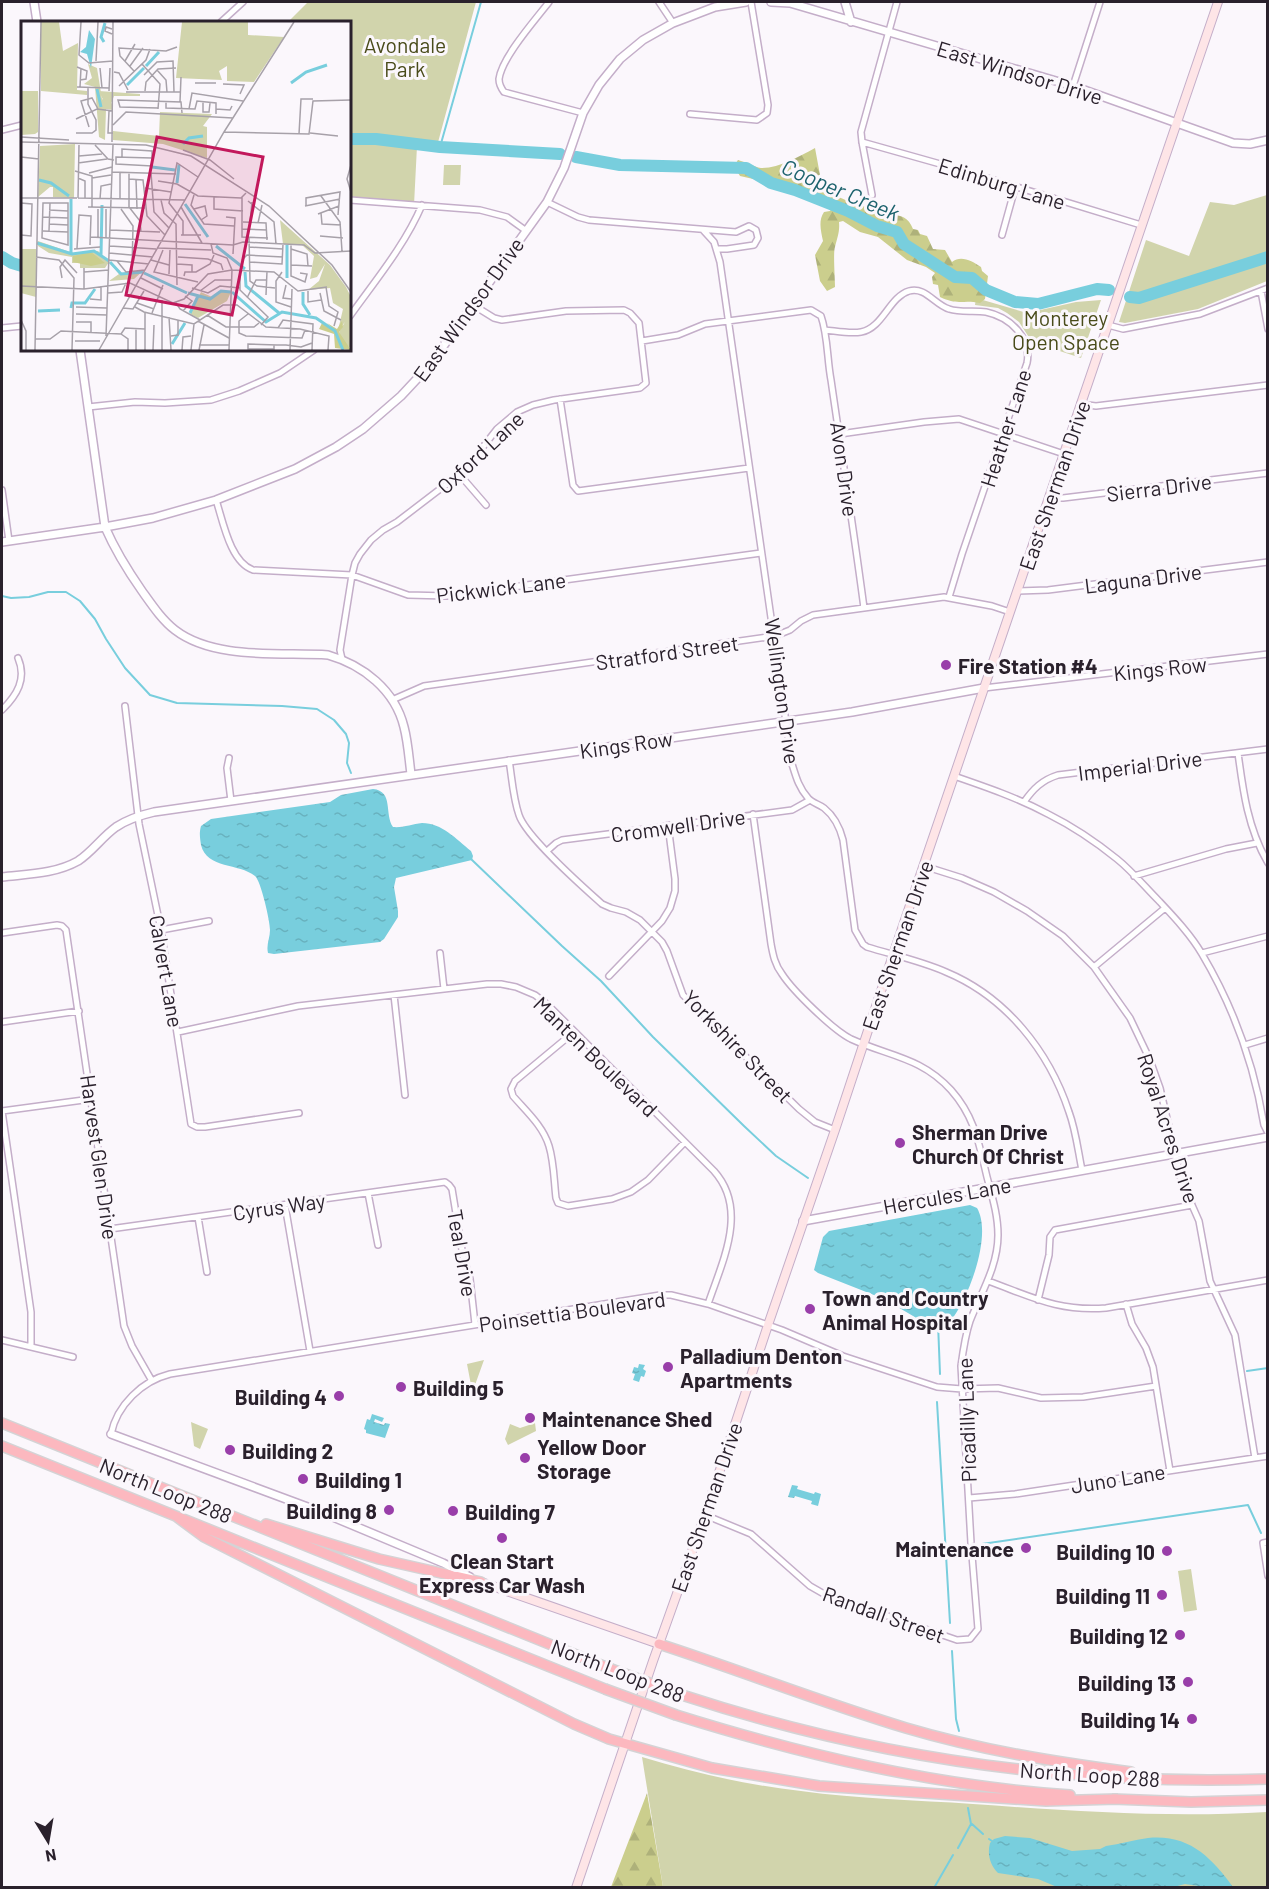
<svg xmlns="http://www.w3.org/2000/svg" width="1269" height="1889" viewBox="0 0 1269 1889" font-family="Barlow,sans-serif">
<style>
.green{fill:#d1d4ac}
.forest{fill:url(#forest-firs)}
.water{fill:url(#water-ripples)}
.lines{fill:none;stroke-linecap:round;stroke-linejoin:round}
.stream{stroke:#78cedd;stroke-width:2}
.river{stroke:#78cedd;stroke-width:12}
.minor-casing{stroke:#c4aec9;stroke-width:8}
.tertiary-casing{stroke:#c4aec9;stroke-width:10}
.secondary-casing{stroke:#c4aec9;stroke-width:10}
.trunk-casing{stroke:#d4d3d5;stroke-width:12}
.minor{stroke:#fff;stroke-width:5}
.tertiary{stroke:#fff;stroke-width:7}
.secondary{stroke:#fee5e7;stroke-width:8}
.trunk{stroke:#fcb8bf;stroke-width:9}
.trunk-bridge-casing{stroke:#d4d3d5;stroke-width:12;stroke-linecap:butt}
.trunk-bridge{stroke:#fcb8bf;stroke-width:9}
.poi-dot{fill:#993ea9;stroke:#fbf7fc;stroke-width:2}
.labels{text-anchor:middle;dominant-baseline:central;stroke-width:6;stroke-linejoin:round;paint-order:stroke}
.park-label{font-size:21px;fill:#494b1a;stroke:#fbf7fc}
.street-label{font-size:21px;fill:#2a212c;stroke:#fbf7fc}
.poi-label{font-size:21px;font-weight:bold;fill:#2a212c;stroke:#fbf7fc;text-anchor:start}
.water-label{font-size:22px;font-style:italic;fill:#1c626d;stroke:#fbf7fc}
.inset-river{fill:none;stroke:#78cedd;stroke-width:3}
.inset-road{fill:none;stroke:#a7a1a9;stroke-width:1.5}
.view{fill:#c2185b;fill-opacity:0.15;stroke:#c2185b;stroke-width:3}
.inset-edge{fill:none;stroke:#2a212c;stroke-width:3}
</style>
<defs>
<pattern id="forest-firs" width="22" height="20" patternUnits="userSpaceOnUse" patternTransform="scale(1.5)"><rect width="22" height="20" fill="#cbce8d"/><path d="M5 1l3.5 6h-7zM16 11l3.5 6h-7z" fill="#aeb17a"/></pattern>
<pattern id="water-ripples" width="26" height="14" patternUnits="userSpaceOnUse" patternTransform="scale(1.5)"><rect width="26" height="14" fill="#78cedd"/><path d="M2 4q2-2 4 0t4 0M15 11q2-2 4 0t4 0" fill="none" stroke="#68b1be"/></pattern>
</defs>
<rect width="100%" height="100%" fill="#fbf7fc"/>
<path class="green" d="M308 2H476L437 146H417L414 205 350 200V22H288Z
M444 165H461L460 185H443Z
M1267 195V281L1198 309 1125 323 1119 322 1146 240 1189 256 1210 202 1234 205Z
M976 298 1027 313 1076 302 1101 300 1081 358 1032 342 1019 322 1007 313 998 308 975 305Z
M484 1360 475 1385H471L467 1364Z
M191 1422 208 1429 200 1449 194 1446Z
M535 1423 536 1431 508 1445 505 1439 510 1424 520 1428Z
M1191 1569 1197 1610 1184 1612 1178 1571Z
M642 1757C694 1773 747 1785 801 1791 858 1799 916 1800 973 1804 1071 1811 1169 1818 1267 1812V1887H663Z"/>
<path class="forest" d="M815 148 823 191C832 195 841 197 849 202L855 200 866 207 875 206C883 223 904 205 913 229L918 230 920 234 927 236 933 249 945 250 952 262C961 255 972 261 981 267L982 271 988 276 985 299 980 303C962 299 959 306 940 297L938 285 933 284 932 277 935 273 926 267 907 260 878 237 860 232 843 221 839 222C840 232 837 238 835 247 833 252 835 279 835 287L827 291 820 281 815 255 823 241C821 231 818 221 824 212L830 211 834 205 814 198 771 178 762 181 740 176 734 166 738 160C746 162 754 167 761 168 780 168 798 157 815 148Z
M647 1793 663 1887H611Z"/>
<path class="water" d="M373 789C394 791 384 814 393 827 403 828 412 824 422 823 442 823 456 839 471 851L473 856 472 860 396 878 394 887 398 911V917L384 939 380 942 274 954 268 953C266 945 270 938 270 930 270 921 261 881 255 876 239 863 207 869 201 845 200 838 199 833 201 826L211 819 330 802 341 795Z
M970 1205 977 1208C993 1235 968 1301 949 1323L931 1324 925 1323 884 1299 818 1273 814 1270 823 1237 829 1231Z
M639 1364 645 1365 643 1369 646 1371 644 1377 641 1376 639 1382 633 1380 635 1374 632 1373 634 1367 638 1368Z
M372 1414 384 1418 382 1422 375 1419 374 1422 384 1425 385 1423 390 1424 385 1438 366 1433V1430L364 1429 367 1419 370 1420Z
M792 1485 798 1486 797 1489 814 1494 815 1492 821 1494 818 1506 811 1504 812 1501 795 1496 794 1498 788 1497Z
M1005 1836 1030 1838 1072 1851 1100 1849 1106 1846C1120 1844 1134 1840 1148 1838 1189 1834 1211 1857 1233 1887H1205L1185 1884 1170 1888 1057 1887 1038 1879 998 1873C990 1865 987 1854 990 1843L994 1839Z"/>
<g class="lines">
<path class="stream" d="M440 147 481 2
M2 596 11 598 29 597 48 592H66L80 601 95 619 106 639 125 668 150 695 177 703 282 706 317 709 334 720 346 734 349 743 347 763 351 773
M471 859 562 946 601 981 653 1037 744 1126 776 1156 808 1178
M938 1323 940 1374
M1247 1371 1268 1368
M937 1402 950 1623
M982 1544 1248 1505 1261 1533
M952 1651 956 1719 959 1731
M972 1824 983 1834
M989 1839 992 1841
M958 1848 971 1824 968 1808
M934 1888 953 1855"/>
<path class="river" d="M350 139H376L440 147 560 154
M576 157 620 165 746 168 771 183 795 190 848 211 877 226 897 232 904 244 955 277 972 278 986 290 1015 302 1038 304 1097 289 1109 290
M2 257 12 263 22 266
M1130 297 1139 298 1268 257"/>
<defs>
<path id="minor" d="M549 2C536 19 502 57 499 79 499 84 501 88 504 92L583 113
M659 2 673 23
M221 22 243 2
M1073 86 1100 2
M690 114 757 120 767 113 768 105 751 2
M2 130 22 125
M862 142 958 169 1141 225
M872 195 862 142 861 132 897 2
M350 200 480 210 507 217 525 230
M547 202 578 217 589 220 736 232 749 226 756 230 758 238 754 245 727 249H717
M703 230 714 242 720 262 792 764C796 777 799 788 808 798 812 803 819 804 824 808 834 816 840 828 843 840L855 930 863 944 867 947C893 955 921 961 946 972 1006 997 1049 1051 1069 1112 1076 1131 1078 1151 1082 1170
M1002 235 1015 188
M1261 291 1268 329
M350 316C375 281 405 245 422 205
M1108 325 1123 329 1200 314 1268 288
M2 328 22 326
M825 330C836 331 850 334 861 332 883 328 889 297 909 291 925 286 935 305 949 309 961 313 974 310 986 312 1010 317 1032 338 1027 363L962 554 949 597
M642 341 678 335 705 324 811 310 821 316C828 336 827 359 831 380 842 456 854 532 864 608
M560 399 573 485 578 491 749 468
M1080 404 1096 406 1268 385
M88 407 135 402 165 403 211 400 239 391 280 373 314 350
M840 434 924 422 959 419 1064 454
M460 475 486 505
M2 490 9 541
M1050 498H1063L1268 473
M216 500C223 521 230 562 253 570L352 575 408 595 447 596 761 553
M1018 591 1048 590 1268 562
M342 659 340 650 352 575 355 563 360 554 371 540 383 530 397 522 465 470 497 429 517 412 533 405 554 400 640 388 646 383 639 323 630 313 624 310 566 311 502 320 494 318 473 305
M984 688 1268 654
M392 700 424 686 775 636 790 630 801 621 813 615 944 597 992 606 1010 612
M125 706 139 824 161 930 191 1124 197 1127H205L299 1113
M2 710C17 695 27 679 18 658
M1238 753C1243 791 1248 829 1268 863
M229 758 227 768 231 801
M509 760C512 778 513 798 519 815 526 837 583 887 602 904L611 908 626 912 640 920 662 942 667 951 683 995 799 1109 815 1122 835 1130
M954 776C986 787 1018 798 1048 814 1072 826 1096 842 1117 859 1132 871 1145 887 1159 901 1174 917 1191 935 1202 954 1234 1008 1254 1064 1264 1125L1268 1133
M1024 802C1033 789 1042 780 1058 775L1268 749
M547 851 556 843 562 840 792 810 810 800
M924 866 962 878 994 892 1027 911 1063 936 1094 967 1130 1018 1150 1060 1160 1088 1181 1180 1199 1221 1210 1281 1235 1335 1255 1458
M1134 876 1226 849 1257 843
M161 930 209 921
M2 933 57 925 62 926 66 930 124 1326 132 1346 152 1381
M440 953 444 989
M1202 953 1268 936
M1094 967 1165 908
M609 976 662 921 670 908 675 891V879L668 825
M394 995 405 1095
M2 1022 79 1011
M178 1032 298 1006 487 984H501L516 987 535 995 548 1005 714 1171C749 1210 722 1262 708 1304
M574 1032 515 1081 511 1089 513 1096C526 1111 543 1126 549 1146 554 1162 554 1181 556 1198L558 1203 568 1206 612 1199 631 1192 648 1180 685 1142
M1245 1045 1268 1038
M2 1111 31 1312V1345
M2 1111 91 1099
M368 1193 378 1245
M285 1205 310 1351
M198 1217 207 1272
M110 1229 445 1182 449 1185 452 1189 463 1256 470 1279 475 1324
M988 1281C1030 1296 1058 1312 1106 1308L1268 1280
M1038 1300 1049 1255 1050 1237 1055 1230 1192 1205
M1126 1304 1132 1324 1146 1348 1153 1367 1170 1471
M2 1340 73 1357
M111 1434C117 1405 142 1381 170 1374L660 1295H671L708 1304 782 1330 843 1356 937 1387 962 1389 998 1388 1041 1398 1083 1397 1156 1386
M969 1498 1015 1494 1268 1456
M705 1515 751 1534 810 1586 824 1594 957 1640 970 1639 978 1629 971 1543 961 1366C963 1351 965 1336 970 1321 981 1293 998 1266 998 1235 998 1215 992 1196 987 1177 979 1144 975 1117 951 1090 921 1057 888 1056 851 1039 833 1030 793 991 782 974 775 965 773 955 771 944L753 814
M1268 1542 1263 1543 1268 1576"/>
<path id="tertiary" d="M34 2 37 22
M771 2 790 3 1073 86 1233 143 1250 144 1268 140
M845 2 851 22
M80 350 105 527C115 550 128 571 142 591 152 605 162 620 175 630 214 660 280 652 328 655 363 665 395 690 404 727 408 742 409 759 411 774
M2 542 105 527 153 518 216 500 295 469 336 447 363 429 401 396 429 366 547 202 564 168 583 113 599 85 620 59 643 40 673 23 715 7 746 2
M2 877C27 874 55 874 78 861 92 852 102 837 116 827 128 819 141 815 154 812L852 712 984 688
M803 1221 1268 1137
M111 1434 321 1512 443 1563 470 1577"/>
<path id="secondary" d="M481 1582 659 1644
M576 1888 653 1661 705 1515 768 1325 835 1130 893 955 1218 2"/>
<path id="trunk" d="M2 1423 611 1669
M2 1446 605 1689
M177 1517 204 1537 574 1724 609 1739 712 1768 819 1786 1046 1801 1117 1799
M266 1524 379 1559 481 1582
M659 1644C742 1671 823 1703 906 1728 980 1750 1055 1762 1131 1772
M682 1695C871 1757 1069 1786 1268 1779
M676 1715C804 1755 935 1786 1070 1795
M1113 1799 1191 1802 1268 1800"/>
</defs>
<use href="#minor" class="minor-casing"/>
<use href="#tertiary" class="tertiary-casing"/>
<use href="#secondary" class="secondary-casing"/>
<use href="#trunk" class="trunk-casing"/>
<use href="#minor" class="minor"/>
<use href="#tertiary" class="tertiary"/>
<use href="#secondary" class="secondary"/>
<use href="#trunk" class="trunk"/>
<defs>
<path id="trunk-bridge" d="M611 1669 682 1695
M605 1689 676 1715"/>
</defs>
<use href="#trunk-bridge" class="trunk-bridge-casing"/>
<use href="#trunk-bridge" class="trunk-bridge"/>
</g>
<g class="poi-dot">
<circle cx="946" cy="665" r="6"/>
<circle cx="900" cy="1143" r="6"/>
<circle cx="810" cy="1309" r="6"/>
<circle cx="668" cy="1367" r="6"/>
<circle cx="401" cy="1387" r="6"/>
<circle cx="339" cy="1396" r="6"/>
<circle cx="530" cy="1418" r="6"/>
<circle cx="230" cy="1450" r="6"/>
<circle cx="525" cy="1458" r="6"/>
<circle cx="303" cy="1479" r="6"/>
<circle cx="389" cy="1510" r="6"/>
<circle cx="453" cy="1511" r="6"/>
<circle cx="502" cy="1538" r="6"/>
<circle cx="1026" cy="1548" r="6"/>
<circle cx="1167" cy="1551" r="6"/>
<circle cx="1162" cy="1595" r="6"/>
<circle cx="1180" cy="1635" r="6"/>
<circle cx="1188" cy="1682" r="6"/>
<circle cx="1192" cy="1719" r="6"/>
</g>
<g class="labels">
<g class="park-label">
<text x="405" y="44">Avondale<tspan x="405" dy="24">Park</tspan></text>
<text x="1066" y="317">Monterey<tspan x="1066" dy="24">Open Space</tspan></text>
</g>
<g class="street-label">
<text transform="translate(1020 72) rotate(17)">East Windsor Drive</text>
<text transform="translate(1002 183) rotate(17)">Edinburg Lane</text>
<text transform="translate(468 309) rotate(-54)">East Windsor Drive</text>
<text transform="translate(1005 428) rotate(-72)">Heather Lane</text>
<text transform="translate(480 452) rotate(-43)">Oxford Lane</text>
<text transform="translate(845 469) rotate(82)">Avon Drive</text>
<text transform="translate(1054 485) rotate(-71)">East Sherman Drive</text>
<text transform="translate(1159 487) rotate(-7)">Sierra Drive</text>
<text transform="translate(1143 578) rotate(-7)">Laguna Drive</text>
<text transform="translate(501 587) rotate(-7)">Pickwick Lane</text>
<text transform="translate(667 652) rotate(-8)">Stratford Street</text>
<text transform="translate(1160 668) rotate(-6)">Kings Row</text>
<text transform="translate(783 691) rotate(82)">Wellington Drive</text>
<text transform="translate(626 744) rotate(-8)">Kings Row</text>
<text transform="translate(1140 765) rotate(-7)">Imperial Drive</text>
<text transform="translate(678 825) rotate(-8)">Cromwell Drive</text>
<text transform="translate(897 945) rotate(-71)">East Sherman Drive</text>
<text transform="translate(167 971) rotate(80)">Calvert Lane</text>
<text transform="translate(738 1046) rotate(46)">Yorkshire Street</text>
<text transform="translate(596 1056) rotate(44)">Manten Boulevard</text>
<text transform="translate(1169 1128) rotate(72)">Royal Acres Drive</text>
<text transform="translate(100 1157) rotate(82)">Harvest Glen Drive</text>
<text transform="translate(947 1195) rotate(-10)">Hercules Lane</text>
<text transform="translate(279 1206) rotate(-8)">Cyrus Way</text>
<text transform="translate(463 1253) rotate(80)">Teal Drive</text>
<text transform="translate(572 1311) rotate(-8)">Poinsettia Boulevard</text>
<text transform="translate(966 1420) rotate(-92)">Picadilly Lane</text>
<text transform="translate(1118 1478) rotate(-9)">Juno Lane</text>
<text transform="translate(166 1490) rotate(22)">North Loop 288</text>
<text transform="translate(706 1507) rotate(-71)">East Sherman Drive</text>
<text transform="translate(884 1614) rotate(20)">Randall Street</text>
<text transform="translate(618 1670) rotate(21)">North Loop 288</text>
<text transform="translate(1090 1774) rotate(4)">North Loop 288</text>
</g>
<g class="poi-label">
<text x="958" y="665">Fire Station #4</text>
<text x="912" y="1131">Sherman Drive<tspan x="912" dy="24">Church Of Christ</tspan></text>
<text x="822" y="1297">Town and Country<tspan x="822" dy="24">Animal Hospital</tspan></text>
<text x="680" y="1355">Palladium Denton<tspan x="680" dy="24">Apartments</tspan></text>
<text x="413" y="1387">Building 5</text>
<text x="327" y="1396" text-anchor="end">Building 4</text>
<text x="542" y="1418">Maintenance Shed</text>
<text x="537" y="1446">Yellow Door<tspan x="537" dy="24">Storage</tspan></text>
<text x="242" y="1450">Building 2</text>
<text x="315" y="1479">Building 1</text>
<text x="377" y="1510" text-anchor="end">Building 8</text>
<text x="465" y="1511">Building 7</text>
<text x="1014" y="1548" text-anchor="end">Maintenance</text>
<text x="1155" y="1551" text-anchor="end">Building 10</text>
<text x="502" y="1560" text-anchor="middle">Clean Start<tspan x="502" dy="24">Express Car Wash</tspan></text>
<text x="1150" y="1595" text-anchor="end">Building 11</text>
<text x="1168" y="1635" text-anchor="end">Building 12</text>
<text x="1176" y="1682" text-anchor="end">Building 13</text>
<text x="1180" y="1719" text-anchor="end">Building 14</text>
</g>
<g class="water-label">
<text transform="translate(841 189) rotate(23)">Cooper Creek</text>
</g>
</g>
<g transform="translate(21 21)">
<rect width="330" height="330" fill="#fbf7fc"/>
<path d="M20 1H38L42 30 57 22 56 69 66 70V74L20 70ZM161 1H227V14L263 16 233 61 206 60V45L198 50 201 59 155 57ZM0 70H17V111L14 113 0 114ZM78 70 119 73V75H93L90 83 83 81ZM139 91 191 93 182 105 186 106V137L142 123 92 119V110L138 115ZM54 123 53 177 32 176V166H29L17 176 19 125ZM259 199 309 244 325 266 330 276V327L322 323 318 311 324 301 320 306 318 305 322 288 312 282 309 267 287 269 298 260 304 243 296 256 289 258 293 235 281 224 262 223ZM17 220 52 232 77 230 101 252 123 249 113 258 88 260 98 253 88 241 84 247H59V242H51V236L28 232 17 225ZM0 228H15V276L0 272ZM198 270 210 271 206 280 177 297 169 293 180 271 191 276Z" fill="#d1d4ac"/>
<path d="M70 231 84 242 70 245 52 241V235ZM321 300 322 306 318 311 330 329 314 327 313 313 298 308 301 302 314 310 306 302 316 308Z" fill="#cbce8d"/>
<path d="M67 43 76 47 81 78 92 83V89L85 88 84 119 78 116 74 66 63 63 71 57Z" fill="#d1d4ac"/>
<path d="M68 9 74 18 70 47 66 33 59 31 65 26Z" fill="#78cedd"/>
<path class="inset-river" d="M83 21 80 16 84 2M125 45 138 31M270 62 285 51 306 44M106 64 123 47M76 68 80 86M162 123 168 117 182 115M131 146 154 149M18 159 30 162 48 175M156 162 158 144M50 178V233M164 183 187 216M16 222 51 233 73 230 88 240M266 224V257M195 225 224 248M80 234 81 184M89 241 100 253 122 251M224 251 225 265 258 292M123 252 166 272M211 271 245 301 261 291 295 297 314 310 322 329M282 271V283L289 294M167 272 189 278 200 270 210 271M50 287 51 282H64L74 268M17 290 39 289M169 292 177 275M151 323 164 302"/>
<path class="inset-road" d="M60 1 58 34 68 42 92 40M91 13 84 10 85 6 91 8M75 40 77 1M104 40 114 23M121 43 139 63 137 88M109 45 122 27M56 46 66 50 65 58 59 59M79 47 81 67M136 49 145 59 146 71M113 50 99 35 98 27 145 30 156 26M93 51 98 52 107 69M123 54 136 41 152 40 153 71M174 62H195M202 63 223 64 219 73M98 65 125 39 129 28M56 66 88 67M59 66 60 47M88 70 89 47M124 70 125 61 137 48 155 47M105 71H160M145 81V87L174 88 176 80 195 82V93M159 81 160 56M182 81V91H188L189 82M137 87 99 86 97 79 160 81 161 92M168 88 171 72 222 80M195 88 209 89 211 85M88 90 87 112H92M55 98 76 88 92 90M92 104 105 91 212 97M68 106 60 80 71 77 77 88M203 111 288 113 292 80 330 79M55 112H71L75 109V99L67 83V66M289 112 317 115M278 113 280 78H292M0 116 48 119M0 121 125 124 170 135 248 185 311 244 330 271M91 121 92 1M74 124 87 138 93 139M162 129 189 139 213 158M58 135 81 133M0 136 18 138M101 136V128L131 130V145L95 143V136L131 137M57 142 86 138M330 144 326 158 330 171M54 150 71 155V187M91 151 155 153M108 151V186L119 200 120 211M68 152 91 146M130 152 133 191 148 207M57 157 64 160V178M71 157 90 154M108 158 122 159 126 195 144 214M115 158 116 188M137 160 156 163 177 175 220 177 225 172M124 167 150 171M173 174 170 184 183 203 213 205M300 175 319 201 321 230M193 176V188L222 190M221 176V216L247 217M0 177H56M57 177 164 179M57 177 58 124M79 178 80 165 90 163M99 178V151M140 179 143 192 155 203 156 264M227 180 253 201 255 223M0 182 11 183 10 215 0 214M22 182H47V224L21 217ZM284 185 319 178M285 185V177L319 171 317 194M67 186 124 187M160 186 181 222M100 188 112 205 111 250M173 188 184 185 186 195 180 199M28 189 47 190M300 192 301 203 320 204M297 193 318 185M22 196 47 197M205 196 214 197 212 233M222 201 245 202 246 219M229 201 231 181M237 202 241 184M28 203 47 204M221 208 246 209M89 209 139 211M22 210 47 211M28 210 29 182M160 214H180M162 214V200L148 182 156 142 177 156M299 215 322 217M70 216 212 224 222 221 283 224 294 232 330 230M228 216 229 260 236 265 254 267M77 217V188M85 217V188M190 223 192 232 206 237 211 249 208 329M270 223V255L284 261 286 253 279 252M89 225 135 228M228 226 262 228M56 227 58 194 70 195 69 224M137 227 190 229M53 228 79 226M270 228 286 233 287 245M142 229 133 251 177 261M88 232 132 236M15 236 38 239 53 257 51 329M157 236 187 238 200 243 202 249M88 239 128 243M130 239 148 244M221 239 226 234 262 236M96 240 105 251 124 249M229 241 261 243 262 223M156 243 171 244V251M270 244 291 245M219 249V269L247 296 240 304M63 251 88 249M261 251 255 260V281L270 286M148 253 149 229M163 255 164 251H175L189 243 193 234M41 257 39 246 44 239 56 252M120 257 142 268M265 264 262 277 270 278M0 265 63 268 109 262 152 282 163 278 187 253 211 249 253 251 277 270 306 266M305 266 308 285 317 291 313 305M171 267 187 272 199 265 219 267M63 268V247M179 270 194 259H211M287 270V281L300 279M87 272 101 271 105 262M299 272 303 290 320 299M245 274 246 250M226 277 235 259H246M69 278 80 279V265M141 279V329M116 282 133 288M155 282 159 288 179 299M55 286 86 287M114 286 123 291 173 303 202 284H216L245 306 279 308 308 315 307 329M102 287 112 288 123 270M162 290 171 280 164 275M131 292 142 264M55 293 86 294M227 293 218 300V312L225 315 281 317 284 309M186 294 205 306H233L238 302M148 296 150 329M0 299 5 310V329M177 300 208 317M55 301H70V312M257 307 262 299 292 303 291 329M100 313 104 307 124 308M100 313 107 318V329M85 315 92 124M150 315 157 314V299M14 318H29L40 310 100 313M54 320H79M178 324H208M253 324V328H227V323L256 324H265L280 326 291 322M14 329 20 1M78 329 203 111 273 1M115 329V308M124 329V291M132 329 133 304M161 329 162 316 170 315M170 329 173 303M178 329 183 304M269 329 271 268"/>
<path class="view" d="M136 116 242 136 211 294 105 274Z"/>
<rect width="330" height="330" class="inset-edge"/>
</g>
<rect width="1269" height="1889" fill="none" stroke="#2a212c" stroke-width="6"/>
<g transform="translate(48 1841) rotate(169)" stroke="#fbf7fc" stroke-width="4.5" paint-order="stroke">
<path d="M0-4.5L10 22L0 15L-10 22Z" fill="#2a212c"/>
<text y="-9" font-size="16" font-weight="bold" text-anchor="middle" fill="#2a212c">N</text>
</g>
</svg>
